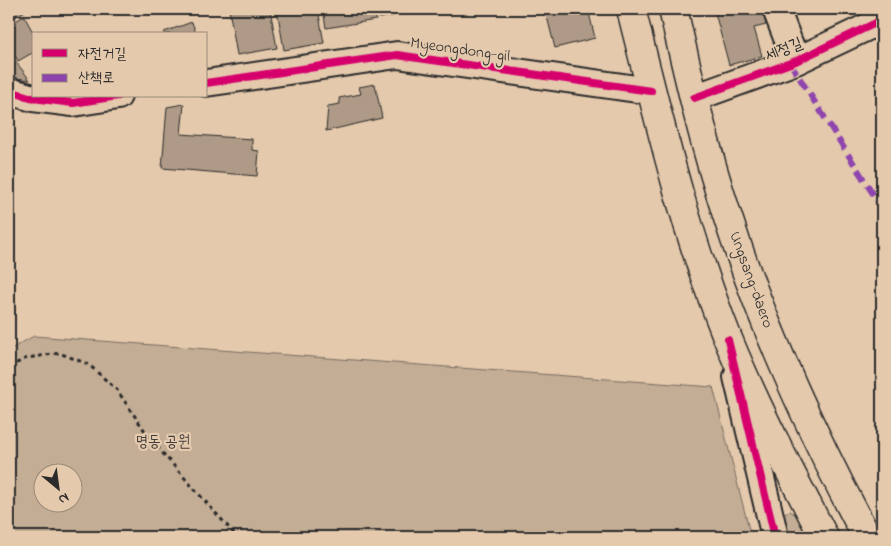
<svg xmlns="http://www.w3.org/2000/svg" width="891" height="546" viewBox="0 0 891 546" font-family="'Indie Flower','Poor Story',sans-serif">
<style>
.green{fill:#c3ad95;stroke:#776c60;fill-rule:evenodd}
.building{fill:#ae9a86;stroke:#2b2b2b}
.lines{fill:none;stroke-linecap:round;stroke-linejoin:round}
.minor-casing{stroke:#2b2b2b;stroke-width:30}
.major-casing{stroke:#2b2b2b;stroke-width:31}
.path{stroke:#2b2b2b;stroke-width:3;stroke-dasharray:4 4;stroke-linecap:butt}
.minor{stroke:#e4c9ac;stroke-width:26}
.major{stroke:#e4c9ac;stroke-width:28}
.quiet{stroke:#8e44ad;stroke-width:6;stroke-dasharray:12 6;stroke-linecap:butt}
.cycleway-casing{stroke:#e4c9ac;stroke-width:11}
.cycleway{stroke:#d6006c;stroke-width:8}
.labels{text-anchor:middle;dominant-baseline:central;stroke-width:4.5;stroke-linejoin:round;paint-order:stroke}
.street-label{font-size:16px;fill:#2b2b2b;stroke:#e4c9ac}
.park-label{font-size:16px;fill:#423e3b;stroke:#e4c9ac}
</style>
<rect width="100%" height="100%" fill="#e4c9ac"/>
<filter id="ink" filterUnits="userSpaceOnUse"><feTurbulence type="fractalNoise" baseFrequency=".02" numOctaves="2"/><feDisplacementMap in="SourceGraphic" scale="10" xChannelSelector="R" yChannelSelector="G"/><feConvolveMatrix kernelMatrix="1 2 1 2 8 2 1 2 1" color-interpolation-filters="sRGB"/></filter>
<g filter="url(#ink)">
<path class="green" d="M34 336 713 387 751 537H9V350ZM42 474H72V504H42Z
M790 511 797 515 808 537H784L780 522 784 513Z"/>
<path class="building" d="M9 9H28L9 21Z
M229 9H270L277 48 237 55Z
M277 9H318L324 43 284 50Z
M323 9H375L376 20 326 28Z
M378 9H429L430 10 379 18Z
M431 9H454V13L431 14Z
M545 9H588L595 38 555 48Z
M714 9H762L766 25 754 28 762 56 729 65Z
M24 16 34 34V52L18 61 9 44V25Z
M192 22 196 34H164V32Z
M16 62 30 80 9 77V67Z
M375 84 382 118 326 131 328 106 340 104 339 98 361 94 359 87Z
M184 104 181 134 252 139V150L259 151 257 176 162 168 167 107Z"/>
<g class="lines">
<defs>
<path id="minor" d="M776 9 796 61
M206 83 397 55 651 91
M9 91 33 98 73 103 118 96
M694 98 796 61 882 20
M737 377 775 537"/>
<path id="major" d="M631 9C659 120 685 232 728 339 756 407 790 472 824 537
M673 9C689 79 705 149 728 218 763 327 813 436 867 537"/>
</defs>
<use href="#minor" class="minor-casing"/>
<use href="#major" class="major-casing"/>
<path class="path" d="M9 367 27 358 59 353 88 364 117 390 151 440 237 537"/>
<use href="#minor" class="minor"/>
<use href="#major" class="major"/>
<path class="quiet" d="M790 63 882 208"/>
<defs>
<path id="cycleway" d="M206 83 397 55 651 91
M9 91 33 98 73 103 118 96
M694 98 796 61 882 20
M728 340 775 537"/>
</defs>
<use href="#cycleway" class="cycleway-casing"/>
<use href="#cycleway" class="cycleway"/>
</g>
</g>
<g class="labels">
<g class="street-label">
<text transform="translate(460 50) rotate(8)">Myeongdong-gil</text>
<text transform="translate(784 50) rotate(-22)">세정길</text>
<text transform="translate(751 280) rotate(70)">Ungsang-daero</text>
</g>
<g class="park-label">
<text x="163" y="442">명동 공원</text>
</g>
</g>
<rect width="891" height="546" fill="none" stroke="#e4c9ac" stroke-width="30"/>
<rect x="15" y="15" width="861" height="516" fill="none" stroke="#2b2b2b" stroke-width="2" filter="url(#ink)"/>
<rect x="32" y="32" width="175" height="65" fill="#e4c9ac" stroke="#9a8a78"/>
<rect x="42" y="49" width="25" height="8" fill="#d6006c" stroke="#9a8a78"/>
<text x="78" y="58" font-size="15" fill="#2b2b2b">자전거길</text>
<rect x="42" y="74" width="25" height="8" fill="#8e44ad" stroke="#9a8a78"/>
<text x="78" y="82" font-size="15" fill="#2b2b2b">산책로</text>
<g transform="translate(58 488) rotate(151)"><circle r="24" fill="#e4c9ac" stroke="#9a8a78"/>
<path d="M0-4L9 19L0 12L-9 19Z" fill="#2b2b2b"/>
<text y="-8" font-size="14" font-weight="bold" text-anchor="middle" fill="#2b2b2b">N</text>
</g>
</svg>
